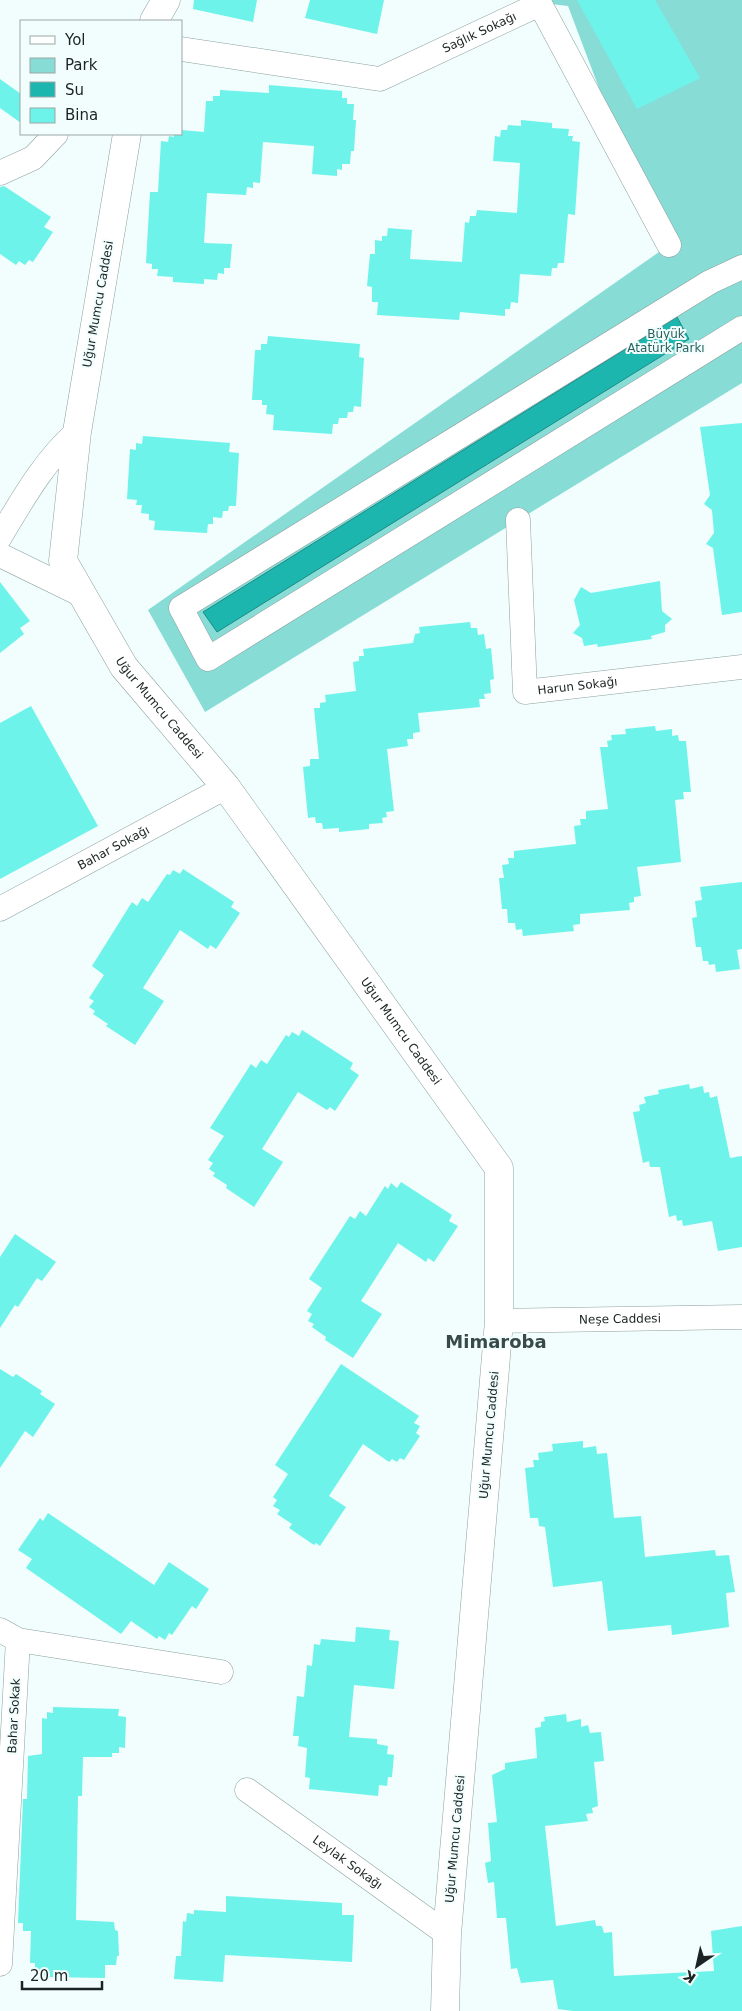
<svg xmlns="http://www.w3.org/2000/svg" width="742" height="2011" viewBox="0 0 742 2011" font-family="'DejaVu Sans',sans-serif">
<style>
.green{fill:#87dcd6}
.water{fill:#1db6af;stroke:#1c8a85}
.building{fill:#6ef3ea}
.lines{fill:none;stroke-linecap:round;stroke-linejoin:round}
.street-casing{stroke:#8ca19f;stroke-width:25}
.secondary-casing{stroke:#8ca19f;stroke-width:29}
.street{stroke:#fff;stroke-width:24}
.secondary{stroke:#fff;stroke-width:28}
.labels{text-anchor:middle;dominant-baseline:central;stroke-width:4;stroke-linejoin:round;paint-order:stroke}
.street-label{font-size:12px;fill:#1b2423;stroke:#f1fefd}
.park-label{font-size:12px;fill:#29605d;stroke:#f1fefd}
.district-label{font-size:18px;font-weight:bold;fill:#374a49;stroke:#f1fefd}
</style>
<rect width="100%" height="100%" fill="#f1fefd"/>
<path class="green" d="M517 0H742V383L205 712 148 610 669 245 602 96 568 6Z"/>
<path class="water" d="M677 317 689 339 217 632 203 612Z"/>
<path class="building" d="M194 0H257L253 22 193 9Z
M310 0H384L377 34 305 18Z
M577 0H655L700 78 637 109Z
M0 79 21 94V123L0 108Z
M269 85 342 91V98H347V104H354L353 120H356L354 151H351L350 164H342V170L337 169V176L312 174 314 146 263 142 260 183 253 182V188L247 187 246 195 207 193 204 243 232 244 230 268H224V274L218 273 217 280 204 279V284L173 282V277L157 276 158 269H152V264L146 263 150 192H158L161 141 168 142 169 136 174 137V134H181V130L204 132 206 101H213V96H220V90L269 93Z
M521 120 552 123V128L569 129 568 136H573L572 141 580 142 575 215 568 214 564 263H558L557 268H552L551 276 520 274 518 303 511 302 510 309H505V316L460 312 459 320 377 315 378 302H372V287L367 286 370 254H375V240L382 241V236H387L388 228 412 230 410 259 462 262 465 222 469 223 470 216H476L477 210 517 213 520 163 493 161 495 136 500 137 501 130H507L508 125 521 126Z
M4 186 51 217 44 227 53 232 33 262 29 260 25 265 19 261 16 265 0 254V187Z
M268 336 360 344 359 357 364 358 361 407 354 406 353 412H348L347 418H339L338 424H333L332 434 273 430 274 415 266 414 267 405H262V400H252L255 350H261V344H267Z
M742 423V612L722 615 713 548 706 544 714 533 712 510 704 504 710 495 700 427Z
M143 436 230 443 229 452 239 453 236 506H229L228 511H223L222 518 213 517V524H208L207 533 154 530 155 521 149 520V514L141 513 142 505H136L137 500 127 499 130 449 136 450V443L142 444Z
M660 581 662 611 672 619 665 625V632L651 636 652 639 598 647 597 644 584 646 582 638 573 633 580 625 574 600 581 587 591 593Z
M0 582 30 621 20 628 24 634 0 653Z
M470 622 471 628H477L478 635 484 634 486 649 491 648 494 679 490 680 491 693 484 694 485 699H479L480 707 418 713 420 732 413 733V739H407L408 746 387 749 394 811 386 812 387 817 382 818 383 823 369 824V829L339 832V828L323 829 322 823H316L315 817 308 818 303 767 310 766V759H319L314 708H320V703L326 702 325 695 356 691 353 662 359 661V656H364L363 649 413 643 415 634 420 633 419 627Z
M31 706 98 826 0 879V723Z
M655 726 656 731 672 729V736L678 735 679 741H686L691 792H683L684 799 675 800 681 862 637 867 641 896 634 897V902L629 903 630 910 580 914V924L573 925 574 931 523 936 522 929 516 930 515 923H508L507 909H502L499 878H504L502 865 509 864 508 858H514V851L576 844 574 826 581 825 580 819H586V811L608 809 600 747H608L607 741 612 740 611 735 626 734 625 729Z
M183 869 234 902 231 907 240 913 216 949 210 945 208 949 180 930 143 988 164 1001 135 1045 106 1026 108 1024 93 1014 95 1011 89 1007 94 1001 89 998 104 975 92 966 132 902 137 906 142 898 148 902 167 874 170 875 173 870 180 874Z
M742 882V949L737 950 740 969 716 972 715 964 709 965 708 961H703L701 947H696L692 918 697 917 695 901 702 900 700 887Z
M302 1030 353 1063 350 1069 359 1075 335 1111 330 1107 327 1110 298 1092 262 1149 283 1162 254 1207 226 1188 227 1185 213 1176 215 1173 209 1169 213 1163 208 1160 224 1136 210 1128 251 1064 256 1068 261 1060 267 1064 286 1035 289 1037 292 1032 299 1036Z
M689 1084 690 1089 703 1086 704 1093 709 1092 710 1098 717 1096 730 1158 742 1156V1247L718 1251 712 1221 683 1226 682 1220 677 1221 676 1215 669 1217 660 1167H650L649 1161 643 1163 633 1112 640 1111 639 1105 646 1103 644 1097 659 1094 658 1090Z
M401 1182 452 1215 449 1221 458 1226 434 1262 428 1258 426 1262 398 1243 361 1301 382 1314 353 1358 325 1340 326 1337 312 1327 314 1324 308 1321 312 1314 307 1311 322 1288 309 1279 350 1216 355 1219 360 1211 366 1216 385 1186 388 1189 391 1183 397 1188Z
M15 1234 56 1262 42 1281 37 1278 18 1307 15 1305 0 1328V1257Z
M341 1364 419 1416 414 1423 420 1426 416 1433 420 1436 404 1460 400 1458 397 1462 392 1459 389 1462 363 1444 329 1496 346 1507 320 1546 316 1543 314 1545 289 1528 292 1524 277 1514 280 1510 273 1506 277 1500 273 1497 288 1474 275 1465Z
M0 1369 13 1377 16 1374 42 1391 40 1394 55 1404 33 1437 25 1431 0 1468Z
M583 1441V1448L596 1446 597 1454 607 1453 614 1518 641 1516 645 1557 715 1550 716 1556 729 1555 735 1592 726 1593 729 1627 672 1635 671 1625 608 1631 602 1581 553 1587 545 1527 539 1526 538 1518H530L525 1468 534 1467 533 1460H539L538 1453 553 1451 552 1444Z
M48 1513 154 1585 169 1562 209 1589 196 1609 192 1606 172 1635 169 1633 165 1640 159 1636 157 1639 131 1621 121 1634 26 1568 32 1559 18 1550 40 1518 43 1521Z
M356 1627 390 1630 389 1640 399 1641 394 1689 354 1685 349 1737 377 1739V1744L388 1746 387 1754 394 1755 392 1777H388L387 1786 379 1785 378 1796 309 1789 310 1778 305 1777 307 1748 298 1746 299 1736H293L297 1696 304 1697 307 1665 312 1666 314 1644 320 1645 321 1639 355 1642Z
M53 1707 119 1709 118 1716 126 1717 125 1748 119 1747V1753H112V1757H83L82 1796H78L76 1920 114 1922 115 1930 118 1931 119 1956H117L116 1965H105V1978L43 1977V1971H35V1963H30L31 1931H23V1923H18L23 1799H27L28 1756 42 1754V1718L47 1719V1712L53 1713Z
M566 1714 567 1722 581 1719V1727L588 1725 590 1733 601 1732 604 1761 594 1762 598 1806 592 1808 593 1813 586 1814 588 1821 545 1826 556 1926 595 1920 596 1926H602L604 1933 612 1932 614 1976 714 1971 711 1931 742 1926V2011H573L558 2009 553 1980 521 1983 517 1968 511 1969 506 1918H497L494 1882 488 1883 485 1863 491 1861 488 1823 497 1822 492 1775 505 1769V1763L537 1758 535 1728 541 1727V1722L545 1721 544 1717Z
M226 1896 342 1903V1915H354L352 1962 225 1955 223 1982 174 1979 176 1956H181L183 1921 186 1922 187 1913 194 1914V1910L226 1912Z"/>
<g class="lines">
<defs>
<g id="street">
<path id="s1" d="M181 49 380 79 540 4 669 245"/>
<path d="M0 173 33 158 56 134"/>
<path d="M742 267 710 282 181 608 208 659 742 328"/>
<path id="s2" d="M518 520 525 692 742 667"/>
<path d="M0 537C21 502 45 459 77 432"/>
<path d="M0 555 82 595"/>
<path id="s3" d="M0 909 226 787"/>
<path id="s4" d="M499 1321 742 1317"/>
<path d="M0 1630 18 1640 0 1964"/>
<path d="M18 1640 221 1672"/>
<path id="s5" d="M247 1790 447 1934"/>
</g>
<g id="secondary">
<path d="M154 21 166 0"/>
<path id="s6" d="M127 134 77 432 63 561 124 667 226 787 499 1168V1321L447 1934 445 2011"/>
</g>
</defs>
<use href="#street" class="street-casing"/>
<use href="#secondary" class="secondary-casing"/>
<use href="#street" class="street"/>
<use href="#secondary" class="secondary"/>
</g>
<g class="labels">
<g class="street-label">
<text stroke="none"><textPath href="#s1" startOffset="311">Sağlık Sokağı</textPath></text>
<text transform="translate(98 304) rotate(-80)">Uğur Mumcu Caddesi</text>
<text stroke="none"><textPath href="#s2" startOffset="225">Harun Sokağı</textPath></text>
<text stroke="none"><textPath href="#s6" startOffset="608">Uğur Mumcu Caddesi</textPath></text>
<text stroke="none"><textPath href="#s3" startOffset="129">Bahar Sokağı</textPath></text>
<text stroke="none"><textPath href="#s6" startOffset="1012">Uğur Mumcu Caddesi</textPath></text>
<text stroke="none"><textPath href="#s4" startOffset="121">Neşe Caddesi</textPath></text>
<text transform="translate(489 1435) rotate(-85)">Uğur Mumcu Caddesi</text>
<text transform="translate(14 1716) rotate(-87)">Bahar Sokak</text>
<text transform="translate(455 1839) rotate(-85)">Uğur Mumcu Caddesi</text>
<text stroke="none"><textPath href="#s5" startOffset="124">Leylak Sokağı</textPath></text>
</g>
<g class="park-label">
<text x="666" y="334">Büyük<tspan x="666" dy="14">Atatürk Parkı</tspan></text>
</g>
<g class="district-label">
<text x="496" y="1341">Mimaroba</text>
</g>
</g>
<rect x="20" y="20" width="162" height="115" fill="#f1fefd" stroke="#9ba7a6"/>
<rect x="30" y="36" width="25" height="8" fill="#ffffff" stroke="#9ba7a6"/>
<text x="65" y="45" font-size="15" fill="#1b2423">Yol</text>
<rect x="30" y="58" width="25" height="15" fill="#87dcd6" stroke="#9ba7a6"/>
<text x="65" y="70" font-size="15" fill="#1b2423">Park</text>
<rect x="30" y="82" width="25" height="15" fill="#1db6af" stroke="#9ba7a6"/>
<text x="65" y="95" font-size="15" fill="#1b2423">Su</text>
<rect x="30" y="108" width="25" height="15" fill="#6ef3ea" stroke="#9ba7a6"/>
<text x="65" y="120" font-size="15" fill="#1b2423">Bina</text>
<g transform="translate(697 1966) rotate(214)" stroke="#f1fefd" stroke-width="4" paint-order="stroke">
<path d="M0-4L9 19L0 12L-9 19Z" fill="#1b2423"/>
<text y="-8" font-size="14" font-weight="bold" text-anchor="middle" fill="#1b2423">K</text>
</g>
<path d="M22 1981v8h80v-8" fill="none" stroke="#1b2423" stroke-width="2.5"/>
<text x="30" y="1981" font-size="15" fill="#1b2423" stroke="#f1fefd" stroke-width="4" paint-order="stroke">20 m</text>
</svg>
